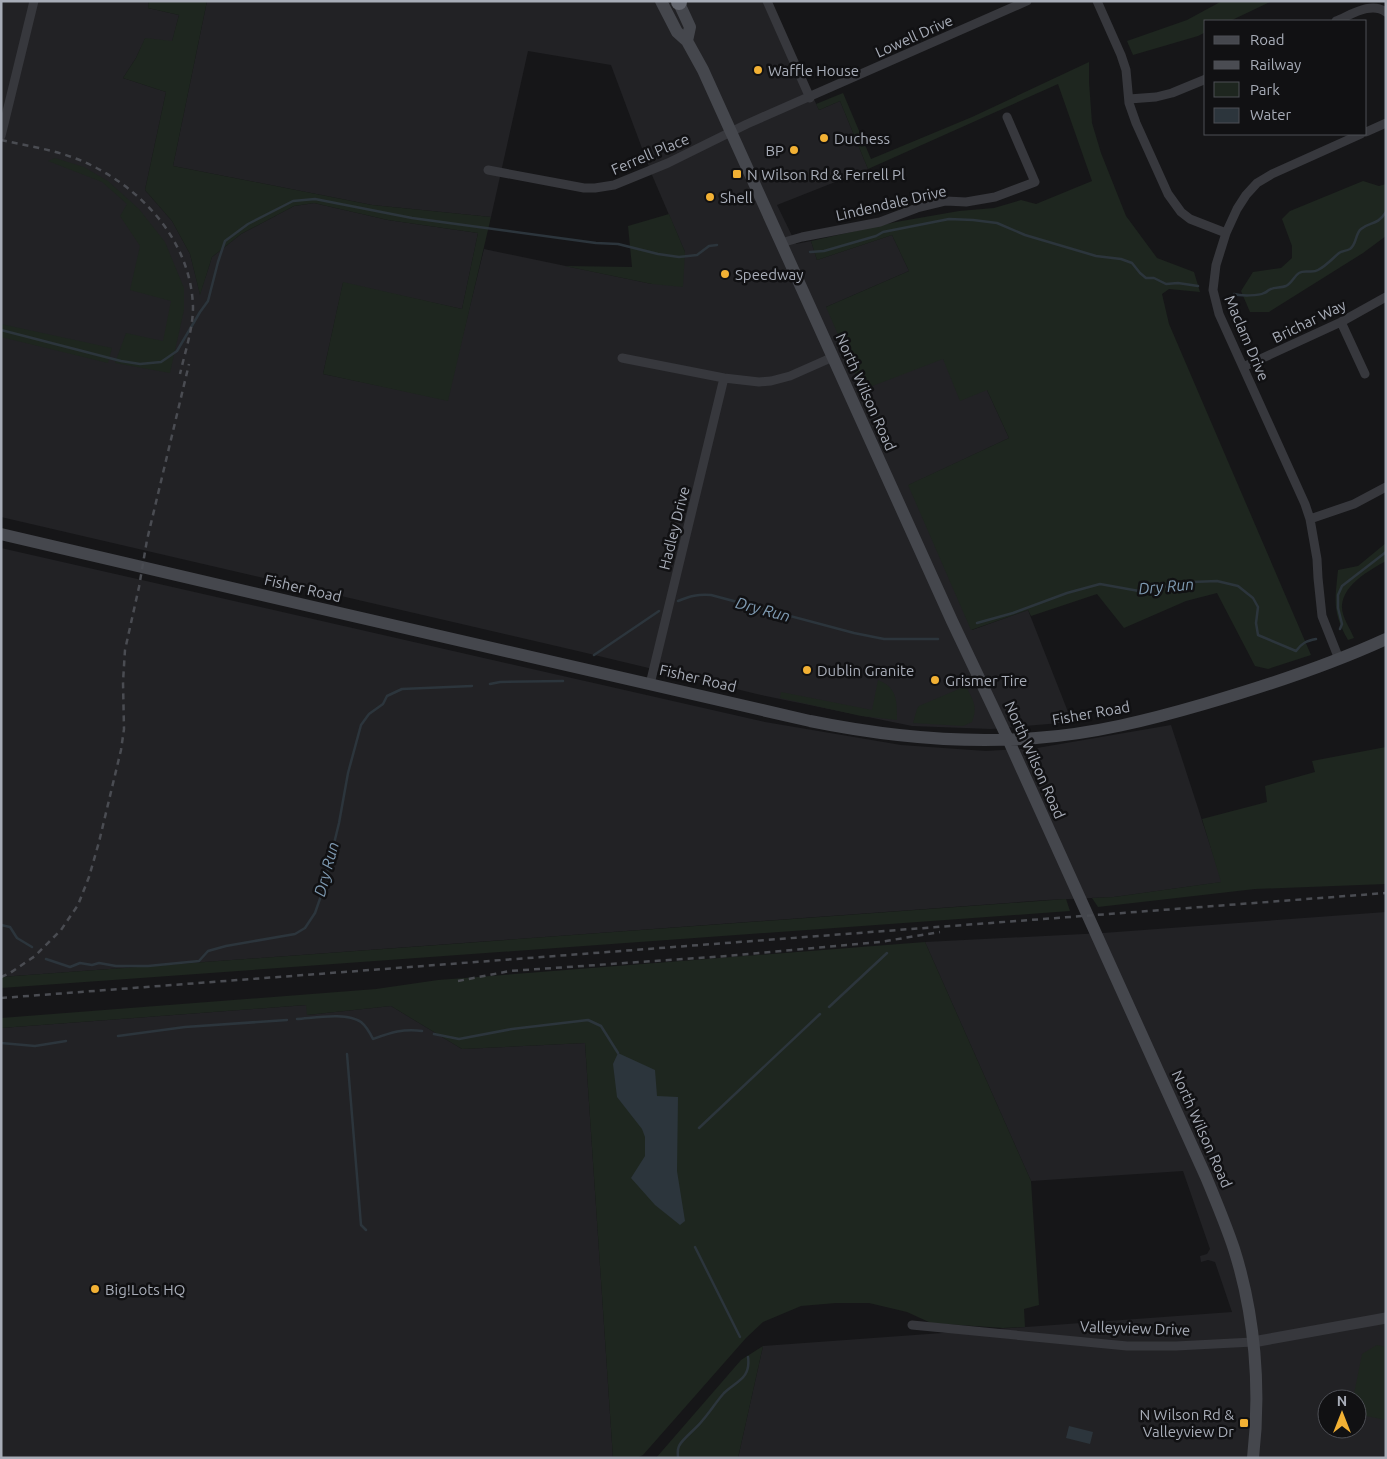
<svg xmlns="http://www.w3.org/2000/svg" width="1387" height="1459" viewBox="0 0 1387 1459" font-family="Ubuntu,sans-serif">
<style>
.built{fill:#222225;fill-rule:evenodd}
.green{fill:#1e261f}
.water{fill:#2c353c}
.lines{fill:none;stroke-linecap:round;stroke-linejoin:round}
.stream{stroke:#2c353c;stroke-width:2.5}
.minor{stroke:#37383d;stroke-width:9}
.tertiary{stroke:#37383d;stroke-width:11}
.secondary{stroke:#45474d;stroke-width:12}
.motorway{stroke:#63666e;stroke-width:16}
.rail{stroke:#4a4c52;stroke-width:2.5;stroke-dasharray:6 5;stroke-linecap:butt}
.poi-dot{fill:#f2b134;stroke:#111113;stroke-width:2}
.labels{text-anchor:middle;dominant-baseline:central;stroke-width:5;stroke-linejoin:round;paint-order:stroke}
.street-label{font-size:15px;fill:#a8adb8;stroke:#111113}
.poi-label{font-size:15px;fill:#a8adb8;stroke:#111113;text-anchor:start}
.water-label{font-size:16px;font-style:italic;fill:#7f9bb3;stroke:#111113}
</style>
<rect width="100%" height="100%" fill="#161618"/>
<path class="built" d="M1 1H149L148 8 179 15 172 42 145 39 136 58 123 78 166 92 145 190 172 221 190 254 200 294 212 257 241 234 294 206 314 203 388 220 478 233 462 309 343 283 323 374 447 400 484 249 652 284 685 252 652 175 611 65 528 51 491 217 372 205 173 166 207 1H769L819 110 840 101 868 169 777 205 796 244 811 241 817 260 892 235 909 271 826 307 943 359 987 390 1009 438 909 485 972 630 1028 610 1072 722 991 729 912 726 761 695 582 652 1 517Z
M1 548 765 722 901 745 986 751 1037 748 1171 725 1222 882 1114 897 1047 900 1 977Z
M1386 912V1458H738L763 1346 1232 1312 1215 1262 1208 1260 1201 1262 1200 1256 1207 1254 1210 1249 1183 1171 1031 1181 925 942 1103 933ZM1327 1399H1357V1429H1327Z
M307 1005V1015L391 1006 462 1049 585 1043 613 1458H1V1028Z"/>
<path class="green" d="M149 1H207L173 166 372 205 491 217 448 401 323 374 343 282 462 309 478 233 388 220 314 203 294 206 241 234 212 257 200 295 190 254 172 221 145 190 166 92 123 78 136 58 145 38 172 41 179 15 148 8Z
M1222 1H1272L1230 21H1206V32L1198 36 1133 55 1127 41 1187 20Z
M1089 62V82L1092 123 1101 153 1126 216 1157 258 1194 272 1200 292 1169 289 1162 294 1169 324 1311 655 1268 669 1255 666 1217 593 1186 601 1124 628 1097 594 1031 616 1028 610 971 630 908 485 1009 438 987 390 960 401 943 359 862 390 826 307 909 271 892 235 817 260 811 241 896 222 959 211 994 208 1021 200 1036 204 1092 181 1058 84 868 169 840 101 819 110 816 104 843 93 871 159 972 117Z
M55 158 84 167 108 181 139 209 165 242 184 288V310L170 373 115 363 126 333 163 341 171 301 130 290 140 246 120 216 127 204 102 182 48 161Z
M1363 181 1379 186 1386 184V236L1363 253 1269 312H1250L1241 291 1253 272 1281 268 1292 258V246L1282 219 1290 211Z
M669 214 685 252 683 287 652 284 565 266 632 267 628 226Z
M1 324 112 348 108 363 1 337Z
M1386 543V561C1370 570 1344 584 1342 605 1341 616 1350 628 1354 638L1348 640C1332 612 1335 601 1338 570L1358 566Z
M878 680C898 688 897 702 897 720L861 716 780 698 781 692 872 710Z
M966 686C973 701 978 706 972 722L963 726 913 723 917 709 919 706Z
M1386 747V884L1255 889 1098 907 1092 898 1114 897 1221 882 1202 819 1267 802 1265 786 1315 772 1312 761Z
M1066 899 1070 911 1 988V977Z
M925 942 1031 1181 1039 1305 1024 1309 1025 1327 1003 1328 931 1323 907 1312 869 1303H836L801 1306 763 1322 746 1338 643 1455 637 1458H613L585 1043 462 1049 391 1006 307 1015 306 1005 1 1028V1018L376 989 438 980Z
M1377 1345 1386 1347V1420L1357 1414V1399H1353L1362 1354Z
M763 1346 738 1458H656L741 1360Z"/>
<path class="water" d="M618 1053 655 1070 657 1096 678 1097 677 1171 685 1221 680 1225 655 1205 631 1178 645 1156V1137L642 1129 617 1097 613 1064Z
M1069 1426 1093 1432 1090 1444 1066 1438Z"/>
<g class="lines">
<path class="stream" d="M810 252 824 251 876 236 883 232 949 219 973 220 997 223 1025 235 1096 256 1121 259 1132 263 1140 273 1146 278H1154L1166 284 1178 283 1198 286
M1234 294C1240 296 1259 296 1264 293 1268 292 1267 290 1271 289 1275 287 1281 288 1286 286 1292 283 1294 276 1299 273 1305 269 1312 274 1318 270 1326 266 1332 259 1339 253 1342 251 1346 251 1350 249 1357 244 1355 234 1361 229 1371 221 1377 226 1386 212
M1 330 121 361 140 364 161 362 177 351 200 312 208 301 218 262 225 241 248 224 293 201 315 199 412 218 596 243 618 244 658 254 679 257 697 255 709 246 717 245
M678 601C690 596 698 594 711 595L854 633 884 639H938
M977 623 1013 613 1067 593 1100 584 1139 591 1192 582 1217 581 1238 586 1253 598 1258 607 1256 623 1258 635 1296 651C1302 643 1306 641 1316 639
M1340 629 1342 624 1338 608V595L1342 586 1386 552
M594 655 659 611
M490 684 500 682 563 681
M1 925 10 927 17 938 32 947
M46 959 70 967 80 963 92 965 99 963 116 966H148L199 961 208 951 226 946 295 934 305 928 315 913 322 893 339 823 348 773 361 725 369 714 383 704 387 696 402 689 472 686
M829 1007 887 953
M297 1019C314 1018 346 1012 361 1022 366 1026 370 1033 373 1039 390 1033 404 1028 422 1031
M434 1034 459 1039 512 1029 588 1020 601 1026 618 1053
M118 1036 185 1027 287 1020
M1 1043 35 1046 66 1041
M347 1054 361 1225 366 1230
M699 1128 820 1014
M695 1247 740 1337
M678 1458C678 1454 677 1450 679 1446 682 1439 697 1428 702 1421 710 1412 716 1402 724 1393 736 1381 751 1379 748 1357"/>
<path class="minor" d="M767 1 810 98
M1097 1 1121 55 1126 70 1129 103 1136 123 1168 194 1181 212 1190 219 1226 233
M1336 21C1351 15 1371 1 1386 12
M1129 99 1156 97 1172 93 1206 79
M1366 132 1386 123
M1 136 34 1
M488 170 584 188H595L614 185 668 163 747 124 1027 1
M781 243 802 237 880 222 917 208 946 201 966 202 995 197 1035 182 1007 117
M1341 322 1365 374
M622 358 724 378 759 382 771 381 790 376 833 357
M1243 367 1341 322 1386 297
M1310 519 1354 504 1386 487
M1339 659 1322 616 1318 578 1317 559 1310 519 1305 504 1219 314 1213 290 1216 265 1226 233 1237 209 1246 195 1257 183 1272 174 1361 134
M650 684 724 378
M912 1325 1127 1346H1176L1253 1342"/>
<path class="tertiary" d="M1253 1342 1386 1318"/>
<path class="secondary" d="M661 1 677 32 687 41 703 70 952 621 1008 739 1206 1177C1216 1201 1226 1225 1234 1249 1255 1315 1261 1389 1253 1458
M678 1 690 27 687 41
M1 534 305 605 810 721C884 736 961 744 1036 738 1093 734 1149 720 1204 704 1266 686 1327 666 1386 639"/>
<path class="motorway" d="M679 1V2"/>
<path class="rail" d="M1 140C28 146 56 150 82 161 140 186 191 240 193 307 193 329 185 352 180 374
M1 977 10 973 35 956 61 930 78 905 89 877 99 842 121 750 124 729 123 682 125 650 139 587 147 540 189 364
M458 981 510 971 727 956 880 942 940 932
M1 998 1386 893"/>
</g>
<g class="poi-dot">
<circle cx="758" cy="70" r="5"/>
<circle cx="824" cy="138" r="5"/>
<circle cx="794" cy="150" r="5"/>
<rect x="732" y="169" width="10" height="10" rx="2.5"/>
<circle cx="710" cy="197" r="5"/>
<circle cx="725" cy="274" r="5"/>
<circle cx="807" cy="670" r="5"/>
<circle cx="935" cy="680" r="5"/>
<circle cx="95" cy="1289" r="5"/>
<rect x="1239" y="1418" width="10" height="10" rx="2.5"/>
</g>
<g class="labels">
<g class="street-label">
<text transform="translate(914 36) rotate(-24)">Lowell Drive</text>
<text transform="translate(650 154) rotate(-23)">Ferrell Place</text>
<text transform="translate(891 203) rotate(-13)">Lindendale Drive</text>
<text transform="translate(1309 321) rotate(-26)">Brichar Way</text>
<text transform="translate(1247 338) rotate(67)">Maclam Drive</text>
<text transform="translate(866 392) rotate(66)">North Wilson Road</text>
<text transform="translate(674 528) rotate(-76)">Hadley Drive</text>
<text transform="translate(303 588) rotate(13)">Fisher Road</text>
<text transform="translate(698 678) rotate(13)">Fisher Road</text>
<text transform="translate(1091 713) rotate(-10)">Fisher Road</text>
<text transform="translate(1035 760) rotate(66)">North Wilson Road</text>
<text transform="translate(1202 1129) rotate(66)">North Wilson Road</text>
<text transform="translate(1135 1328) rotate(2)">Valleyview Drive</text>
</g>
<g class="poi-label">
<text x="768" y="70">Waffle House</text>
<text x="834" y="138">Duchess</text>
<text x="784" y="150" text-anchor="end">BP</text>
<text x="747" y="174">N Wilson Rd &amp; Ferrell Pl</text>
<text x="720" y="197">Shell</text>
<text x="735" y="274">Speedway</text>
<text x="817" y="670">Dublin Granite</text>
<text x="945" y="680">Grismer Tire</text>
<text x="105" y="1289">Big!Lots HQ</text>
<text x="1234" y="1414" text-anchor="end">N Wilson Rd &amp;<tspan x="1234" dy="17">Valleyview Dr</tspan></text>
</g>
<g class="water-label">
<text transform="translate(1166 586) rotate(-5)">Dry Run</text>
<text transform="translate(763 609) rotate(15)">Dry Run</text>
<text transform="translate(326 869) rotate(-75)">Dry Run</text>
</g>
</g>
<rect width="1387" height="1459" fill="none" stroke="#a8adb8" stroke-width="5"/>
<rect x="1204" y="20" width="162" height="115" fill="#111113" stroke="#4d4f55"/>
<rect x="1214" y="36" width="25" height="8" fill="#45474d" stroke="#4d4f55"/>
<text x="1250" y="45" font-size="15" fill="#a8adb8">Road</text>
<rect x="1214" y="61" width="25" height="8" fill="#4a4c52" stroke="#4d4f55"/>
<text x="1250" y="70" font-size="15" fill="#a8adb8">Railway</text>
<rect x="1214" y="82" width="25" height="15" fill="#1e261f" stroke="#4d4f55"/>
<text x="1250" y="95" font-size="15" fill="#a8adb8">Park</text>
<rect x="1214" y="108" width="25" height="15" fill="#2c353c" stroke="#4d4f55"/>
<text x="1250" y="120" font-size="15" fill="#a8adb8">Water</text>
<g transform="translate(1342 1414)"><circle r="24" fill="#111113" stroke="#4d4f55"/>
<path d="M0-4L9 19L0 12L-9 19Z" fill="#f2b134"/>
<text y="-8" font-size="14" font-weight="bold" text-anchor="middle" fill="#a8adb8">N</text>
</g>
</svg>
